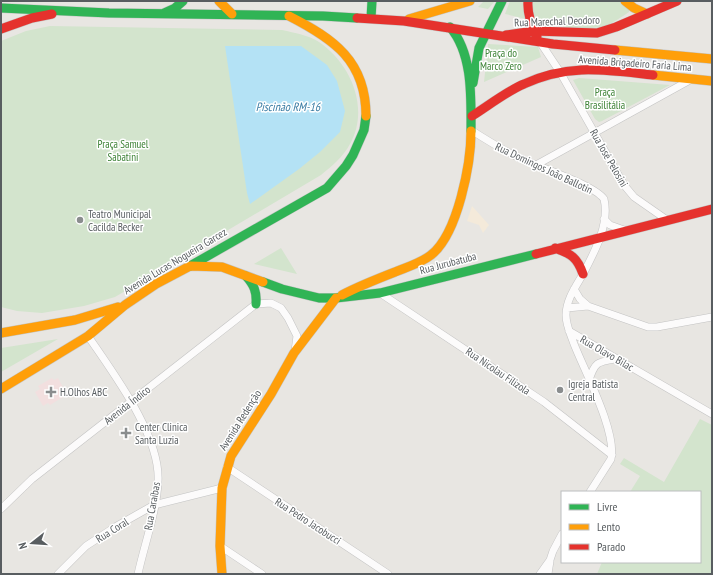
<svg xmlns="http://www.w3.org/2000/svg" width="713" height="575" viewBox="0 0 713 575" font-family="'PT Sans Narrow',sans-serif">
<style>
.commercial{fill:#f4eada}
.medical{fill:#f2dfdf}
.green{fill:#d3e4cd}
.water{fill:#b4e2f5}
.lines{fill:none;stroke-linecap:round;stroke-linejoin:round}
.street-casing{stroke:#c3c3c3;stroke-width:8}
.fast-casing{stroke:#c4c5c4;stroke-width:10}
.slow-casing{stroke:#c4c5c4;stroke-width:10}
.jam-casing{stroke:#c4c5c4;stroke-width:10}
.street{stroke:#fcfbfb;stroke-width:7}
.fast{stroke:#30b455;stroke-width:9}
.slow{stroke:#ff9f0a;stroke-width:9}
.jam{stroke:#e5322d;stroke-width:9}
.poi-dot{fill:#8a8d8e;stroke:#fff;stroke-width:1.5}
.labels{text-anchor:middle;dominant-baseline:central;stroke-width:3;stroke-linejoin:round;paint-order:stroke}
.street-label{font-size:11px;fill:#585d60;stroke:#fff}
.park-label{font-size:11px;fill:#3d8236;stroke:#fff}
.poi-label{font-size:11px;fill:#585d60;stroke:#fff;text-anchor:start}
.water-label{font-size:12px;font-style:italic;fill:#3b7da4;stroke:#fff}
</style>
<rect width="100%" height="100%" fill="#e8e6e2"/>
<path class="commercial" d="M472 206 489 225 483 233 479 225 467 221Z"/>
<path class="medical" d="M52 378 54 380 58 378 66 393 62 395 63 397 50 405 48 403 43 406 35 392 40 389 38 386Z"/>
<path class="green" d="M484 1H495L488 9 478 7Z
M510 1H619L629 7V12C621 17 614 23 604 26 577 33 533 20 505 14Z
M50 26 282 30C295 33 308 35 319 42 351 64 370 108 350 144 343 157 332 166 321 175L115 297 84 306 42 313 17 311 1 307V41L26 31Z
M488 44 538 47 541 57 484 82Z
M579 78 670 85 602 121 599 122 595 119 573 80Z
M281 248 297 274 254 264Z
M58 339 1 372V348Z
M700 419 712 425V574H597L602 562H700V492H630L640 476 620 464 624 458 664 482Z"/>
<path class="water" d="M225 46H301L327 65 337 81 345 111 340 132 320 152 299 169 250 204 247 193Z"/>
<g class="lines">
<defs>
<path id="street" d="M540 42 560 72 624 185 634 197 667 220
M471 130C488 141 506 152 524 160 542 168 594 185 604 199 610 224 594 253 583 274 576 286 566 300 566 315 566 326 571 335 574 344 585 372 617 432 611 459L590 492
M536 165 690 80
M604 219 610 225 624 230
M574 289 580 299 588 306 648 327H657L712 317
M380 293 544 402 612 455
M567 308 588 306
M569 331 712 414
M88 336C113 373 161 436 158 482 157 510 144 546 138 574
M589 380C595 362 597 362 616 359
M227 467 388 574
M1 509 32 479 256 304 271 303 281 308 288 318 297 336 295 351
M220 546 262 574
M58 574 86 546 115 527 154 505 222 488
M540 574 550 560 553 551 562 534
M548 574 550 561"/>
<path id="fast" d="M1 8 109 13 323 16 357 18
M164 13 175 8 183 1
M371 18 372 1
M450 27C473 54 471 97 471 131
M473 83 479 48 502 1
M190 266 327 188 346 166 353 155 364 130 366 116
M246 276C254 285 257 292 256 304
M263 282 282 289 319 298H336L380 293 536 254"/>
<path id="slow" d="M219 1 232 14
M625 1 634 8 647 14
M289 16C334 39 366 61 366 116
M409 19 470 1
M615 50 712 59
M653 75 712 81
M342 295C359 286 377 279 395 272 407 267 421 263 431 255 458 234 471 163 471 131
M1 333 75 320 118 307
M1 389 88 336 125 305 156 284 190 266 222 267 263 282
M222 574 220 546 222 488 231 456 271 394 294 353 336 298"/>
<path id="jam" d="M528 1C527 14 531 25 537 37
M357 18 404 21 553 44 615 50
M1 29 32 18 52 14
M506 35 534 31 597 33 616 27 677 1
M472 116C488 106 507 91 524 84 569 63 606 70 653 75
M555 248C571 254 577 257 583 274
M536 254 712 209"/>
</defs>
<use href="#street" class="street-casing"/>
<use href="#fast" class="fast-casing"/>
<use href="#slow" class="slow-casing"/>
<use href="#jam" class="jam-casing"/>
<use href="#street" class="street"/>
<use href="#fast" class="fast"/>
<use href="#slow" class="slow"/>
<use href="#jam" class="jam"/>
</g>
<g class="poi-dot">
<circle cx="80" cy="220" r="4"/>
<circle cx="560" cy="390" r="4"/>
<path d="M49 386h4v4h4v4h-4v4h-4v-4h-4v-4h4z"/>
<path d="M124 427h4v4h4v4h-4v4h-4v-4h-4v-4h4z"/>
</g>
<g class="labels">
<g class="street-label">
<text transform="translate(557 21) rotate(-2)">Rua Marechal Deodoro</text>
<text transform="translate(635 63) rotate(4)">Avenida Brigadeiro Faria Lima</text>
<text transform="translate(609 158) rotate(60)">Rua José Pelosini</text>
<text transform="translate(544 168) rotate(25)">Rua Domingos João Ballotin</text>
<text transform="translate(175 261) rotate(-31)">Avenida Lucas Nogueira Garcez</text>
<text transform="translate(448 263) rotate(-15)">Rua Jurubatuba</text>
<text transform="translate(607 353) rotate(30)">Rua Olavo Bilac</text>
<text transform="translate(498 371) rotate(34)">Rua Nicolau Filizola</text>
<text transform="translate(127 405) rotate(-38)">Avenida Índico</text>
<text transform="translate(240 420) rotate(-58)">Avenida Redenção</text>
<text transform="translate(152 506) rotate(-80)">Rua Caraíbas</text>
<text transform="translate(308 521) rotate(33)">Rua Pedro Jacobucci</text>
<text transform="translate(112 530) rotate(-32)">Rua Coral</text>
</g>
<g class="park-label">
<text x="501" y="53">Praça do<tspan x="501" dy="13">Marco Zero</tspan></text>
<text x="605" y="92">Praça<tspan x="605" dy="13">Brasilitália</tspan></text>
<text x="123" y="144">Praça Samuel<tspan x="123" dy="13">Sabatini</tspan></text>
</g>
<g class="poi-label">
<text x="88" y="214">Teatro Municipal<tspan x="88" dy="13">Cacilda Becker</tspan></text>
<text x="568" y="384">Igreja Batista<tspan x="568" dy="13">Central</tspan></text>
<text x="60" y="392">H.Olhos ABC</text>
<text x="135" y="427">Center Clinica<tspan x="135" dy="13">Santa Luzia</tspan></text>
</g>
<g class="water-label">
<text x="288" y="106">Piscinão RM-16</text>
</g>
</g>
<rect width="713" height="575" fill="none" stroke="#585d60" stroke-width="4"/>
<rect x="561" y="491" width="140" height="72" fill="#ffffff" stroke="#bcbebf"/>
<rect x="569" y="504" width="20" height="6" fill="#30b455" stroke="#bcbebf"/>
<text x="597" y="511" font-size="12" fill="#585d60">Livre</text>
<rect x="569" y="524" width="20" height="6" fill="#ff9f0a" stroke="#bcbebf"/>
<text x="597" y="531" font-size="12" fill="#585d60">Lento</text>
<rect x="569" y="544" width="20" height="6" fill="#e5322d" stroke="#bcbebf"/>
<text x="597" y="551" font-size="12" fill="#585d60">Parado</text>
<g transform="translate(32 543) rotate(253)" stroke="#ffffff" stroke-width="3" paint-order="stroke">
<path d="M0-3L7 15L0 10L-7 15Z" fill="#585d60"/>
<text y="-6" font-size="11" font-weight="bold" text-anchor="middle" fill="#585d60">N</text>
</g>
</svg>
